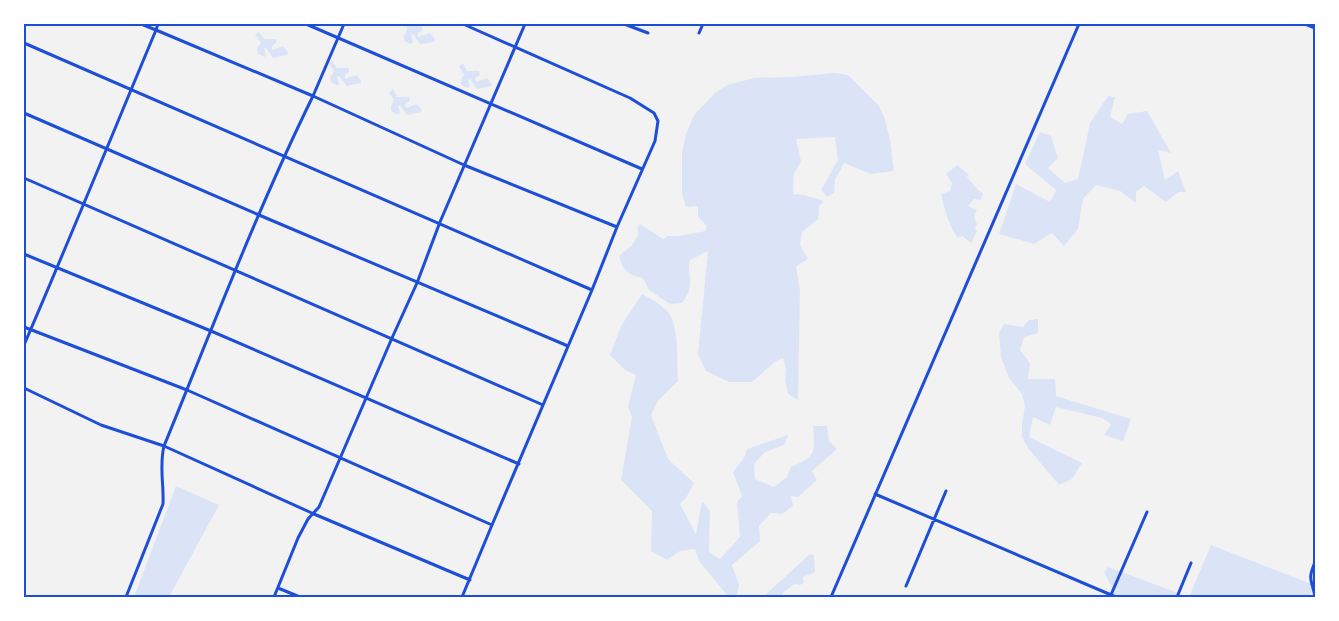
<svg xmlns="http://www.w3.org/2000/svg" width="1339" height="621" viewBox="0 0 1339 621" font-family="'Nunito Sans',sans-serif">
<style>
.green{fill:#dbe4f7}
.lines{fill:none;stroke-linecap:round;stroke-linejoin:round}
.minor{stroke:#1d4ed8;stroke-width:3}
.neatline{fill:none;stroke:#1d4ed8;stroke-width:2}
</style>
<rect width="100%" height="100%" fill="#f2f2f2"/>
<path class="green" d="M402 24H409L410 26H422L423 30 418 33V37L430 33 435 39 434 42 420 44 413 34 411 35 413 42 411 44 404 41V36L407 29V27Z
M259 32 264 39H276V43L272 46V50L283 46 288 52 287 55 273 58 266 48H264L266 55 265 57 258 54 257 49 261 42 255 35Z
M332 60 337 68H349V72L345 75V79L357 75 361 81V83L347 86 339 76 337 77 339 84 338 86 331 82 330 78 334 71 329 64Z
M463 63 467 71H479L480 75 475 78 476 82 487 78 492 84 491 86 477 89 470 79 468 80 470 87 468 88 461 85V80L464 74 459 67Z
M835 73 848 75 879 106 885 119 890 140 894 171 871 174 844 163 835 180 834 193 827 197 821 190 838 160 835 137 796 139 801 161 794 174 793 194 804 195 824 201 819 206 818 219 802 232 800 245 808 259 796 266 800 291 798 400 788 394 785 381 786 368 783 358 776 361 752 382H729L706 371 698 354 708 251 690 260C687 270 691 275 690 284 690 292 686 297 682 303L670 304 649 290 643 278C628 275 623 271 619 256L632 245 639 234 637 228 640 224 663 239 668 236H679L706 231V225L698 217V206L686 207 682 193V152L686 134 694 115 715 93 727 85 754 78 790 77Z
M393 89 397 97H409L410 101 405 104 406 108 417 104 422 110 421 112 407 115 400 105 398 106 400 113 398 115 391 111V106L394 100 389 93Z
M1108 96 1115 97 1110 117 1122 124 1128 114 1147 111 1171 153 1158 150 1165 180 1178 171 1186 192H1178L1166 202 1144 186 1136 192V203L1120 191 1096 185 1083 199 1078 229 1064 246 1052 233 1034 244 999 234 1016 184 1050 202 1056 190 1025 164 1040 132 1051 136 1058 158 1048 168 1065 183 1078 179 1090 123Z
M957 165 969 175 967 177 978 190 983 193 981 200 974 199 968 206 977 210 974 217 977 224 975 228 977 231 971 243 962 236 958 238C948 225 945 210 941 194L950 191 952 183 946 174Z
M642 294C651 299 665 306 670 315 679 330 677 364 678 381L658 401 651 415 668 459 694 483 686 498 680 504 696 534 702 501 710 511 709 552 720 559 740 537 737 502 742 496 733 472 744 458 747 449 788 435 784 445 765 452 754 464 755 479 774 487 787 477 791 467C817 456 815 452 813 426H827L829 441 837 449 812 471 817 480 798 497 791 496 793 506 782 514 771 513 759 526 760 541 732 565 739 585 737 595H727L699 561 695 549 680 551 667 560 651 551 652 511 621 480 632 417 628 406 636 375 625 370 610 355 621 326Z
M1038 319V333L1024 337 1020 350 1030 363 1028 379H1055L1056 396 1131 419 1123 441 1104 435 1111 424 1102 418 1056 407 1050 425 1033 417 1029 437 1082 463 1072 479 1059 485 1028 448 1022 437V425L1025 406 1022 394 1009 378 1001 357 999 333 1004 324 1023 327 1029 320Z
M176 486 219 505 169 597H134Z
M1211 545 1314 585 1309 597H1189Z
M810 554 814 555 815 572 803 577 804 583 800 585 794 584 783 593 780 597H763Z
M1108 567 1189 597H1114L1112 588 1104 572Z"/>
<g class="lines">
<path class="minor" d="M306 24 642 169
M344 24 313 96 464 165 617 227
M463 24 630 98 654 113 658 121 655 141 617 227 592 290 492 525
M624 24 648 33
M1305 24 1315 28
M699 33 703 24
M24 43 592 290
M24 113 259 215 568 346
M24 178 543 405
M24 254 211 331 519 464
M24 327 187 390 492 525 462 597
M24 345C69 241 112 135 156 30L141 24
M24 388 101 425 164 446 314 514 470 580
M875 494 1116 597
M906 586 946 491
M278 588 300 597
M126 597 163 504C164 484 159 466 164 446 212 329 257 210 313 96L156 30 158 24
M274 597 298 538 308 519 319 507 392 338 417 283 440 222 525 24
M831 597 1079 24
M1110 597 1147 512
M1177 597 1191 563
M1315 597C1312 579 1307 581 1315 562"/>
</g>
<rect width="1339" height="621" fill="none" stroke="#ffffff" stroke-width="50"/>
<rect x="25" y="25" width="1289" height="571" class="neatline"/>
</svg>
